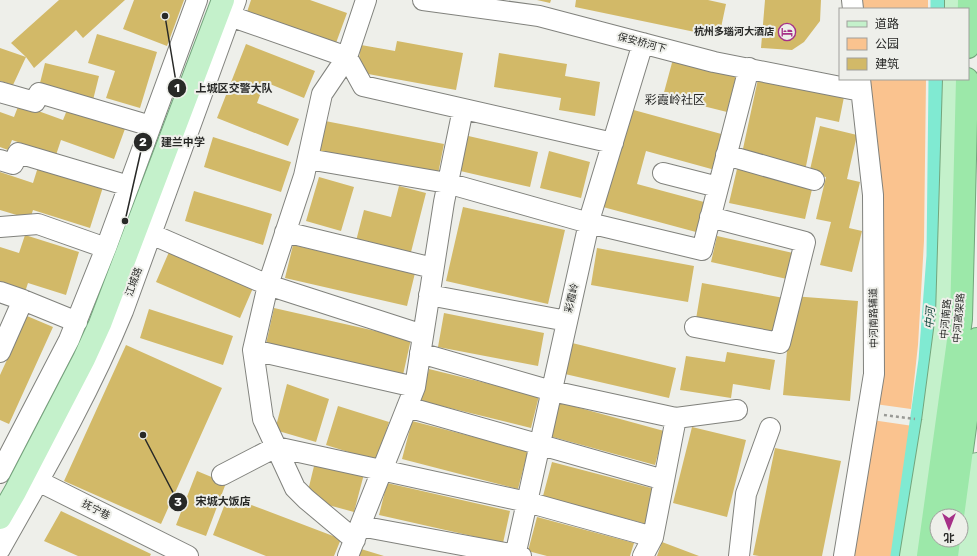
<svg xmlns="http://www.w3.org/2000/svg" width="977" height="556" viewBox="0 0 977 556" font-family="Rubik,'Noto Sans SC',sans-serif">
<style>
.green{fill:#fac38f}
.lines{fill:none;stroke-linecap:round;stroke-linejoin:round}
.canal{stroke:#80ead2;stroke-width:17}
.building{fill:#d2b968}
.minor-casing{stroke:#81827d;stroke-width:22}
.major-casing{stroke:#73a57c;stroke-width:24}
.highway-casing{stroke:#73a57c;stroke-width:24}
.path{stroke:#999a96;stroke-width:2.5;stroke-dasharray:3 3;stroke-linecap:butt}
.minor{stroke:#fff;stroke-width:20}
.major{stroke:#c4f1cb;stroke-width:22}
.highway{stroke:#9ce8a9;stroke-width:22}
.labels{text-anchor:middle;dominant-baseline:central;stroke-width:4;stroke-linejoin:round;paint-order:stroke}
.poi-label{font-size:10px;font-weight:bold;fill:#282927;stroke:#eeefea;text-anchor:end}
.street-label{font-size:10px;fill:#282927;stroke:#eeefea}
.water-label{font-size:11px;font-style:italic;fill:#093c33;stroke:#eeefea}
.quarter-label{font-size:12px;fill:#282927;stroke:#eeefea}
.leader{fill:none;stroke:#282927;stroke-width:1.5}
.callout-dot{fill:#282927;stroke:#eeefea;stroke-width:1.5}
.mark-label{font-size:12px;text-anchor:middle;font-weight:bold;fill:#fff}
.callout-label{font-size:11px;text-anchor:middle;font-weight:bold;fill:#282927;stroke:#eeefea;stroke-width:4;stroke-linejoin:round;paint-order:stroke}
</style>
<rect width="100%" height="100%" fill="#eeefea"/>
<path class="green" d="M858 0H928V9H859Z
M866 79H926L924 241 918 345 911 409 875 404Z
M872 420 913 426 893 556H850Z"/>
<g class="lines">
<path class="canal" d="M939 9V0
M899 556 927 360 935 256 937 79"/>
</g>
<path class="building" d="M59 0H125L83 38 76 30 34 68 26 57 13 85 0 81V48L26 57 11 43Z
M134 0H184L167 46 123 29Z
M251 0H310L347 13 336 43 247 12Z
M537 0H551L550 3Z
M576 0H708L726 4 719 37 575 7Z
M765 0H821L820 21 804 42 792 50 761 48Z
M97 34 157 52 140 108 106 98 115 71 88 63Z
M397 41 463 53 456 90 357 72 361 45 395 51Z
M246 44 315 71 304 98 265 82 257 103 299 119 288 146 217 118Z
M499 53 567 64 565 76 600 82 595 116 559 110 561 98 494 87Z
M673 59 736 76 727 112 663 96Z
M45 63 99 76 93 100 39 87Z
M758 79 844 97 839 122 816 117 805 171 741 158Z
M19 104 63 120 69 105 126 126 114 159 61 140 56 155 12 140 8 150 0 147V112L14 117Z
M630 109 725 135 715 170 646 151 637 184 704 202 696 232 603 207Z
M320 120 444 144 437 179 314 155Z
M820 126 857 135 847 179 860 182 849 228 862 231 852 272 820 265 831 222 816 219 826 177 809 174Z
M464 135 538 152 530 187 456 170Z
M213 137 291 162 281 192 204 167Z
M549 151 590 162 581 198 540 188Z
M38 167 103 187 90 228 33 210 30 219 0 210V172L33 183Z
M737 169 813 185 805 219 729 203Z
M319 177 354 187 341 231 306 221Z
M399 186 426 193 410 256 356 241 364 210 391 217Z
M194 191 272 214 263 245 185 221Z
M463 207 565 230 548 304 446 281Z
M25 235 79 252 66 295 28 283 24 295 0 287V247L19 253Z
M717 236 793 253 787 279 711 262Z
M293 245 415 273 407 306 285 278Z
M597 248 694 266 688 302 591 285Z
M169 252 253 288 240 318 156 282Z
M702 283 784 298 777 333 696 319Z
M792 296 858 301 850 401 783 395Z
M274 308 411 339 403 375 266 344Z
M149 309 233 336 223 365 140 338Z
M444 313 544 333 538 366 438 347Z
M27 316 53 327 9 424 0 420V375Z
M572 343 676 368 669 398 565 374Z
M126 345 222 388 161 524 64 481Z
M727 352 775 360 770 390 733 384 731 398 680 390 686 356 725 362Z
M429 369 539 396 531 428 421 401Z
M287 384 329 399 316 442 275 430Z
M558 402 664 431 655 465 549 436Z
M338 406 389 422 377 461 326 445Z
M412 421 528 451 518 489 402 459Z
M692 427 746 440 727 517 673 503Z
M775 448 841 461 822 556H759L753 555Z
M315 462 364 474 354 512 306 499Z
M552 462 655 489 646 524 543 496Z
M197 471 226 483 206 536 176 525Z
M387 483 510 511 503 543 379 515Z
M228 496 341 539 334 556H266L213 535Z
M61 511 151 554 150 556H78L44 541Z
M537 517 634 543 630 556H547L528 551Z
M662 542 699 556H657Z
M361 549 384 556H359Z"/>
<g class="lines">
<defs>
<path id="minor" d="M423 0 539 16 714 62 861 91
M852 0 853 9
M230 16 347 57 366 0
M0 92 35 102 39 93 151 126
M726 155 814 180
M308 159 447 183 589 223 702 250 749 68
M0 160 13 164 18 153 129 186
M663 173 718 187
M0 227 38 224 106 248
M285 232 433 268
M151 234 268 285 423 335
M0 292 23 300 77 322
M429 295 567 321
M695 327 780 343 805 242 710 217
M253 350 415 387
M0 352 23 300
M420 353 552 391 676 418 737 410
M407 407 664 480
M0 473 69 340 106 248 197 0
M28 474 38 481 188 556
M222 475 276 447 527 502 653 537
M360 526 521 556
M355 540 306 499 295 488 263 419 253 350 268 285 304 176 322 94 347 57 363 86 613 143
M0 549C44 471 89 394 123 311L236 0
M348 556 415 387 444 202 463 109
M515 556 591 214 643 43
M643 556 653 537 676 418
M739 556 746 494 770 428
M844 556 874 374 873 195 860 79"/>
<path id="major" d="M956 9V0
M0 518 15 492 84 359 100 324 223 0
M911 556 933 421 947 315 954 79
M966 556 977 464"/>
<path id="highway" d="M968 47 969 0
M953 516 977 339
M928 556 961 319 967 79
M947 556 949 540"/>
</defs>
<use href="#minor" class="minor-casing"/>
<use href="#major" class="major-casing"/>
<use href="#highway" class="highway-casing"/>
<path class="path" d="M884 415 915 419"/>
<use href="#minor" class="minor"/>
<use href="#major" class="major"/>
<use href="#highway" class="highway"/>
</g>
<defs>
<symbol id="hotel-ring" viewBox="-11 -11 22 22"><circle r="9.5" fill="#eeefea" stroke="#a63088" stroke-width="1.5"/><path d="M-6-4.5h1.5V1H6V5H4.5V3h-9V5H-6ZM-4 0a1.8 1.8 0 1 1 3.6 0ZM.5 0V-2.5h3Q6-2.5 6 0Z" fill="#a63088"/></symbol>
</defs>
<g fill-rule="evenodd">
<use href="#hotel-ring" x="777" y="22" width="20" height="20"/>
</g>
<g class="labels">
<g class="poi-label">
<text x="774" y="32">杭州多瑙河大酒店</text>
</g>
<g class="street-label">
<text transform="translate(642 43) rotate(15)">保安桥河下</text>
<text transform="translate(134 282) rotate(-70)">江城路</text>
<text transform="translate(572 298) rotate(-77)">彩霞岭</text>
<text transform="translate(874 318) rotate(-91)">中河南路辅道</text>
<text transform="translate(959 318) rotate(-85)">中河高架路</text>
<text transform="translate(946 319) rotate(-85)">中河南路</text>
<text transform="translate(96 510) rotate(27)">抚宁巷</text>
</g>
<g class="water-label">
<text transform="translate(930 318) rotate(-86)">中河</text>
</g>
<g class="quarter-label">
<text x="675" y="100">彩霞岭社区</text>
</g>
</g>
<path class="leader" d="M165 16L177 88M125 221L143 142M143 435L178 502"/>
<g class="callout-dot">
<circle cx="165" cy="16" r="4"/>
<circle cx="125" cy="221" r="4"/>
<circle cx="143" cy="435" r="4"/>
<circle cx="177" cy="88" r="10"/>
<circle cx="143" cy="142" r="10"/>
<circle cx="178" cy="502" r="10"/>
</g>
<g class="mark-label">
<text x="177" y="92">1</text>
<text x="143" y="146">2</text>
<text x="178" y="506">3</text>
</g>
<g class="callout-label">
<text x="234" y="92">上城区交警大队</text>
<text x="183" y="146">建兰中学</text>
<text x="223" y="505">宋城大饭店</text>
</g>
<rect x="839" y="8" width="130" height="72" fill="#eeefea" stroke="#9fa09c"/>
<rect x="847" y="21" width="20" height="6" fill="#c4f1cb" stroke="#9fa09c"/>
<text x="875" y="28" font-size="12" fill="#282927">道路</text>
<rect x="847" y="38" width="20" height="12" fill="#fac38f" stroke="#9fa09c"/>
<text x="875" y="48" font-size="12" fill="#282927">公园</text>
<rect x="847" y="58" width="20" height="12" fill="#d2b968" stroke="#9fa09c"/>
<text x="875" y="68" font-size="12" fill="#282927">建筑</text>
<g transform="translate(949 528) rotate(180)"><circle r="19" fill="#eeefea" stroke="#9fa09c"/>
<path d="M0-3L7 15L0 10L-7 15Z" fill="#a63088"/>
<text y="-6" font-size="11" font-weight="bold" text-anchor="middle" fill="#282927">北</text>
</g>
</svg>
